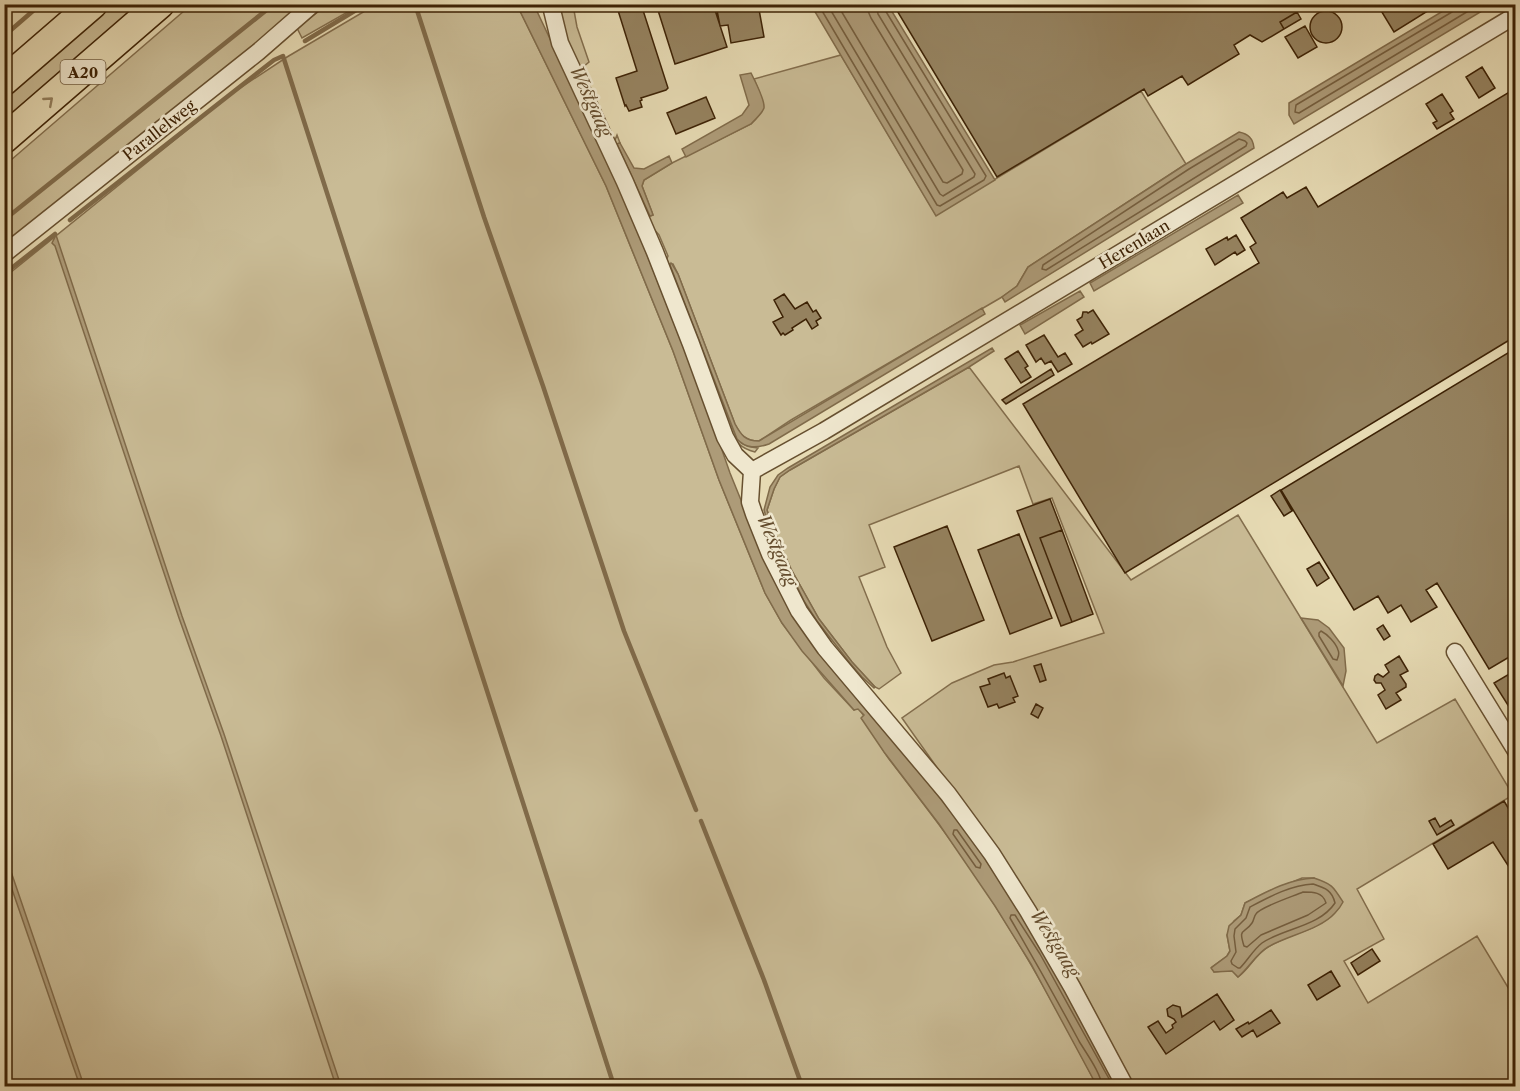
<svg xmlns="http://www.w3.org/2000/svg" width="1520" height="1091" viewBox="0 0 1520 1091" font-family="'Libre Caslon Text',serif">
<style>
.green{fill:#c9bb95;stroke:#836e4d;stroke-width:1.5;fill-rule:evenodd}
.water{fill:#ad9b78;stroke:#806b4a;stroke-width:1.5}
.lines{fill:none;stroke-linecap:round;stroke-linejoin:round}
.shore{stroke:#755e3e;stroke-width:1.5}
.stream{stroke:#806b4a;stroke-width:4.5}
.building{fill:#95825f;stroke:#3d2205;stroke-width:1.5}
.street-casing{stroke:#675030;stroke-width:19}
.highway-casing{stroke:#3d2205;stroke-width:31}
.street{stroke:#efe7ce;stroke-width:16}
.highway{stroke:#e6dab3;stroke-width:28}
.oneway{stroke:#927e5c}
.labels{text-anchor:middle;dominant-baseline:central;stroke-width:5;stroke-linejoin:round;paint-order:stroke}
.shield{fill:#efe7ce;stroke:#725d41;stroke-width:1.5}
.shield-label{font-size:15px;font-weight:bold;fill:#3d2205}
.street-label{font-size:16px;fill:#3d2205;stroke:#efe7ce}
.water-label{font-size:18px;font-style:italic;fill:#644c2d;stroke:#efe7ce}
</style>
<rect width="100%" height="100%" fill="#e6dab3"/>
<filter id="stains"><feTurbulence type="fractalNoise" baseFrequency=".00333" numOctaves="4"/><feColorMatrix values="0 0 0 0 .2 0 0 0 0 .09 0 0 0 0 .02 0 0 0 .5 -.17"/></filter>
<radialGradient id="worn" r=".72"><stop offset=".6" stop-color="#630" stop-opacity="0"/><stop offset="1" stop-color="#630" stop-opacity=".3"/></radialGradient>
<path class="green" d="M111 5H149L5 128V96Z
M191 5H307L5 245 4 166Z
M327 5H360L302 38 297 28Z
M375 5H517L606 186 673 351 719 480 765 593 782 623 824 678 854 710 858 708C871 723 877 743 889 759 926 807 964 856 996 907 1033 965 1066 1026 1097 1086H5V277L234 92 287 57Z
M559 5H573L577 27 589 62 577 72 572 58Z
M841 55 936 215 1141 91 1186 164 1028 267 1017 286 1002 297 791 420 759 441C745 441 741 435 735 424L678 274 673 264H670L737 439C743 446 750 447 758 448L755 452C740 448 737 443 730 430L666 261 668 256 659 235 645 219 613 145 617 135 620 143 617 144 650 216 653 215 642 186 644 180 672 163 751 124C770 106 762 100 754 79Z
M969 367 1131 580 1238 515 1377 743 1455 699 1513 795 1357 889 1384 939 1344 961 1368 1003 1477 936 1515 999V1086H1133C1107 1036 1082 985 1053 937 1006 862 953 791 902 718L952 683 994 665 1013 662 1104 633 1052 498 1033 504 1019 466 869 525 885 567 859 577 887 647 901 673 879 689 875 687 852 662 819 619 791 569 773 529 767 510 774 489 780 477 790 470ZM1302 878H1314V927C1300 933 1277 940 1265 949 1254 957 1249 969 1238 977L1232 970 1214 972 1212 967 1227 956 1230 951 1227 935 1234 921 1241 915 1245 903 1265 893Z"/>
<path class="water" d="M517 5H534L601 147 631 214 707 407 730 473 760 547 928 783 967 832 1006 890 1045 951 1120 1086H1097L1031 964 995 906 939 824 884 752 861 718 864 715 858 709 854 710 802 651 782 623 765 593 719 480 673 351 606 186Z
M811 5H888L995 180 936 216Z
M1453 5H1492L1294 124 1289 115V103Z
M751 73C755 81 765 100 764 108 762 114 755 119 751 124L686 157 682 149 742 115 749 105 740 75Z
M1239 132C1248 134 1253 138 1254 148L1005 302 1002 297 1017 286 1028 267 1186 164Z
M620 143 634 168 644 169 669 156 672 163 644 180 642 186 652 212 653 215 650 216 617 144Z
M1238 195 1243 203 1094 291 1090 283Z
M56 235 182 616 224 734 341 1086H336L221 736 179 618 55 246 52 243Z
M671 263 672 264 678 274 735 424C741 435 745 441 759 441L982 308 985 314 769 444C757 448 746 449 737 439L670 265Z
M1080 291 1084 297 1025 334 1020 325Z
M992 348 994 351 969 367 790 470 780 477 774 489 767 510 773 529 791 569 819 619 852 662 875 687 874 688 862 677 850 663 817 621 804 601 770 530 764 510 770 487 778 475 788 468Z
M1301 618 1318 620 1329 628 1344 648 1346 671 1343 686Z
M5 854 78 1068 84 1086H80L5 869Z
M1314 878C1332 884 1333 886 1343 902 1341 906 1338 910 1335 913 1320 930 1286 936 1268 947 1256 954 1249 968 1238 977L1232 971 1214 972 1211 968 1227 956 1230 951 1227 935 1229 926 1241 915 1245 903C1266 892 1289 879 1314 878Z"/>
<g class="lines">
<path class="shore" d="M818 4 937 205 940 206 984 180 986 176 885 10 884 4
M827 4 940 194 943 196 974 177 975 174 878 14 876 4
M837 4 943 182 947 183 962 174 963 170 871 18 868 11 867 4
M1455 4V9L1452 12 1296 105 1295 112 1299 113 1480 4
M1239 139 1245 141 1247 143 1246 146 1046 270 1042 269 1043 265 1189 169Z
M1321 631C1327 634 1336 643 1338 650 1340 654 1338 657 1337 660L1333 659 1319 636V633Z
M954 830H957L981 864 980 868 976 867 953 834Z
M1313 884C1325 888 1332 890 1335 903 1319 927 1284 928 1262 943 1253 950 1248 960 1240 968H1238L1232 964 1231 961 1236 952 1234 936 1235 929 1246 918 1250 907C1269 897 1291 885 1313 884Z
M1303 892C1313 892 1323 892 1326 903L1308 915 1261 935 1247 947 1244 946C1238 927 1244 935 1252 923 1254 920 1254 916 1256 914 1260 907 1294 896 1303 892Z
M1102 1086C1101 1073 1086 1053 1079 1041 1057 1000 1034 959 1010 918L1011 915H1015L1040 954 1113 1086"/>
<path class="stream" d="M415 4 484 217 543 386 624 631 696 810
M4 36 41 4
M305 41 366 4
M4 220 274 4
M70 220 274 60 283 56 614 1086
M4 274 55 234
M701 821 764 980 802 1086"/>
</g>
<path class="building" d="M616 4H641L668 88 666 90 641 98 642 100 640 101 642 107 629 111 626 105 625 106 616 78 637 71Z
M656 4H713L727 47 675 64Z
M758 4 764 37 731 43 728 25 720 26 716 5Z
M893 4H1292L1297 12 1280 22 1284 29 1262 42 1250 35 1234 45 1239 54 1188 85 1182 76 1148 96 1144 89 997 177Z
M1377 4H1439L1394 32Z
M1310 27a16 16 0 1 1 32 0a16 16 0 1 1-32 0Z
M1297 12 1301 19 1284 29 1280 22Z
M1305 26 1317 47 1298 58 1285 37Z
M1482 67 1495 88 1479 98 1466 77Z
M1516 88V336L1125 573 1023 404 1259 263 1250 247 1256 243 1241 218 1283 192 1287 198 1306 187 1318 207Z
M1442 94 1453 111 1450 113 1454 119 1437 129 1433 123 1437 121 1426 104Z
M706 97 715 118 676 134 667 113Z
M1236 235 1245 250 1237 255 1235 252 1215 265 1206 249 1227 237 1228 240Z
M784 294 795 309 807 302 813 312 816 310 821 318 816 321 818 325 812 329 806 319 792 328 793 330 785 335 783 333 781 335 773 322 783 317 774 300Z
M1093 310 1109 334 1092 344 1091 342 1083 347 1075 335 1083 330 1077 320 1082 317 1083 312H1087L1088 313Z
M1044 335 1058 357 1065 353 1072 364 1058 372 1051 361 1045 364 1041 358 1036 362 1026 345Z
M1516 348V653L1489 669 1437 583 1426 590 1437 607 1411 622 1401 605 1388 613 1378 596 1354 610 1281 490Z
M1018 351 1028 366 1025 368 1031 377 1021 383 1005 359Z
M1051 369 1054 375 1006 404 1002 400Z
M1280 490 1292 511 1284 516 1271 496Z
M1050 499 1062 530 1040 538 1072 622 1061 626 1017 511Z
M947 526 984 620 932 641 894 547Z
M1062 530 1093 614 1072 622 1040 538Z
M1019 534 1052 618 1010 634 978 550Z
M1319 562 1329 578 1317 586 1307 569Z
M1383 625 1390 636 1384 640 1377 629Z
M1399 656 1408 671 1400 675 1406 684V687L1396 693 1401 700 1386 709 1378 695 1385 690 1381 683H1376L1374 680 1375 676 1378 674 1383 677 1389 672 1385 665Z
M1041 664 1046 680 1040 682 1034 666Z
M1516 670V718L1494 683Z
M1004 673 1006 678 1010 676 1018 696 1013 698 1015 702 999 708 997 704 988 707 980 687 990 684 988 679Z
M1036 704 1043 708 1038 718 1031 714Z
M1504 801 1516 821V878L1493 842 1448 869 1433 844Z
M1435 818 1440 827 1451 820 1454 825 1437 835 1429 821Z
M1372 949 1380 961 1358 975 1351 963Z
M1331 971 1340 986 1317 1000 1308 985Z
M1217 994 1234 1020 1220 1030 1214 1021 1166 1054 1148 1027 1158 1021 1166 1033 1173 1028 1172 1025 1176 1022 1174 1019 1168 1016 1167 1009 1173 1005 1180 1007 1182 1017Z
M1271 1010 1280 1023 1257 1037 1253 1030 1242 1037 1236 1029 1248 1022 1249 1024Z"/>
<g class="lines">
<defs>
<path id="street" d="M552 4V10L560 43 625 182 655 252 691 344 725 437 735 455 752 471
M4 254 258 52 313 4
M752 471 824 431 1516 15
M752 471 750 502 754 514 770 554 799 611 825 648 948 794 992 854 1028 911 1072 987 1125 1086
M1455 652 1516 751"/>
<path id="highway" d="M4 81 93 4
M4 139 160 4"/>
</defs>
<use href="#street" class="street-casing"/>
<use href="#highway" class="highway-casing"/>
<use href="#street" class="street"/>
<use href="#highway" class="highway"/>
</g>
<defs><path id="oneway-chevron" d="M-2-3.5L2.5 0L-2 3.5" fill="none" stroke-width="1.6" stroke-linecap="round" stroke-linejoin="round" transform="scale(1.5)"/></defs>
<use class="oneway" href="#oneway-chevron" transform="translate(49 101) rotate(-41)"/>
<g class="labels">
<rect class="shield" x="60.5" y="60" width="45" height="24" rx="4.5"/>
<g class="shield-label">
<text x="83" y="72">A20</text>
</g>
<g class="street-label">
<text transform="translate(159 130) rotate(-38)">Parallelweg</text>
<text transform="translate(1134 244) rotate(-31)">Herenlaan</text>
</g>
<g class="water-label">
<text transform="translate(591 101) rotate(65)">Westgaag</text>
<text transform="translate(777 550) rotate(67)">Westgaag</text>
<text transform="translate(1055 943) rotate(58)">Westgaag</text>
</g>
</g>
<rect width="1520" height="1091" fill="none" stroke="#e6dab3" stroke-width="24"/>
<rect x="6" y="6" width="1508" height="1079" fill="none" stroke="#3d2205" stroke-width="3"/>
<rect x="12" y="12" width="1496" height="1067" fill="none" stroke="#3d2205" stroke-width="1.5"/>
<rect width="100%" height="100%" filter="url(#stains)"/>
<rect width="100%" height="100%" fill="url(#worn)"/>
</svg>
